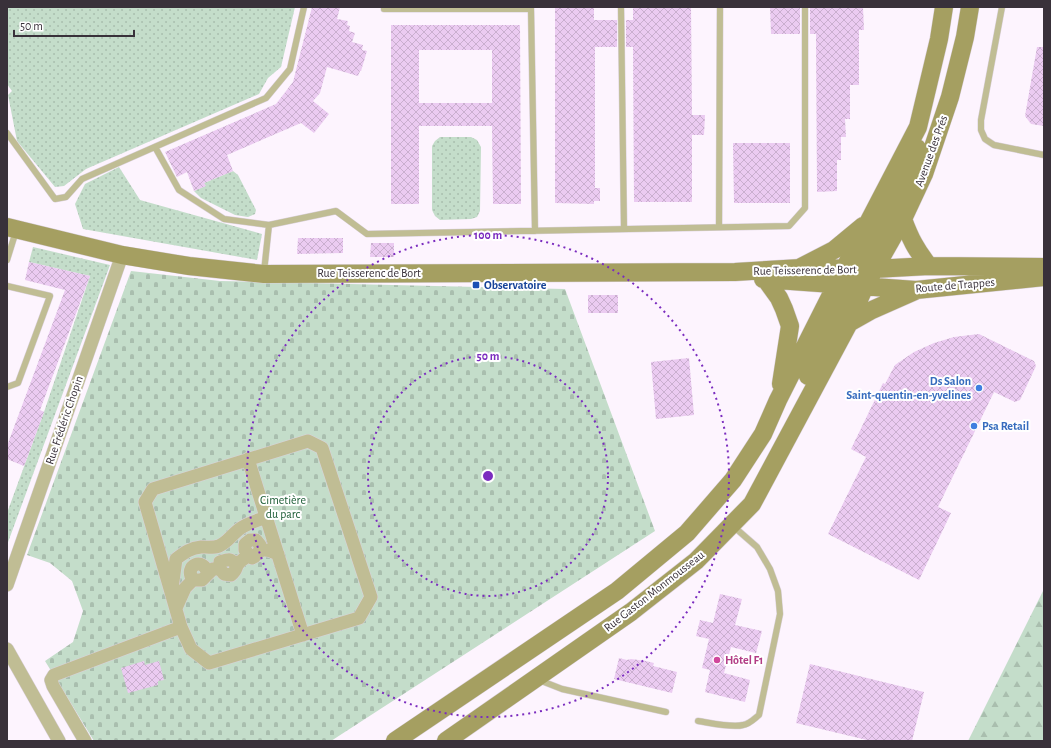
<svg xmlns="http://www.w3.org/2000/svg" width="1051" height="748" viewBox="0 0 1051 748" font-family="'Alegreya Sans',sans-serif">
<style>
.grass{fill:url(#grass-dots)}
.forest{fill:url(#forest-firs)}
.cemetery{fill:url(#cemetery-stones)}
.building{fill:url(#building-cross-hatch);fill-rule:evenodd}
.lines{fill:none;stroke-linecap:round;stroke-linejoin:round}
.lane-casing{stroke:#dad1db;stroke-width:7}
.street-casing{stroke:#dad1db;stroke-width:14}
.secondary-casing{stroke:#dad1db;stroke-width:19}
.lane{stroke:#c0bd94;stroke-width:6}
.street{stroke:#c0bd94;stroke-width:13}
.secondary{stroke:#a59f61;stroke-width:18}
.ring{fill:none;stroke:#7b2cbf;stroke-width:2;stroke-dasharray:2 4}
.transit-dot{fill:#1a4fb4;stroke:#fff;stroke-width:1.5}
.shop-dot{fill:#3f7fe0;stroke:#fff;stroke-width:1.5}
.hotel-dot{fill:#d1479c;stroke:#fff;stroke-width:1.5}
.labels{text-anchor:middle;dominant-baseline:central;stroke-width:4;stroke-linejoin:round;paint-order:stroke}
.street-label{font-size:12px;fill:#39313a;stroke:#fff}
.transit-label{font-size:12px;font-weight:bold;fill:#164399;stroke:#fff;text-anchor:start}
.shop-label{font-size:12px;font-weight:bold;fill:#366cbe;stroke:#fff;text-anchor:end}
.park-label{font-size:12px;fill:#1a5b34;stroke:#fff}
.hotel-label{font-size:12px;font-weight:bold;fill:#b23c85;stroke:#fff;text-anchor:start}
.centre{fill:#7b2cbf;stroke:#fff;stroke-width:2}
.ring-label{font-size:12px;text-anchor:middle;font-weight:bold;fill:#7b2cbf;stroke:#fff;stroke-width:4;stroke-linejoin:round;paint-order:stroke}
</style>
<defs>
<pattern id="grass-dots" width="8" height="8" patternUnits="userSpaceOnUse"><rect width="8" height="8" fill="#c4ddca"/><path d="M2 2h.1M6 6h.1" fill="none" stroke="#a9beae" stroke-width="1.8" stroke-linecap="round"/></pattern>
<pattern id="forest-firs" width="22" height="20" patternUnits="userSpaceOnUse"><rect width="22" height="20" fill="#c4ddca"/><path d="M5 1l3.5 6h-7zM16 11l3.5 6h-7z" fill="#a9beae"/></pattern>
<pattern id="cemetery-stones" width="16" height="16" patternUnits="userSpaceOnUse"><rect width="16" height="16" fill="#c4ddca"/><path d="M2 7V4a2 2 0 0 1 4 0v3zM10 15v-3a2 2 0 0 1 4 0v3z" fill="#a9beae"/></pattern>
<pattern id="building-cross-hatch" width="8" height="8" patternUnits="userSpaceOnUse"><rect width="8" height="8" fill="#ebcbf1"/><path d="M0 0l8 8M0 8l8-8" fill="none" stroke="#caafcf"/></pattern>
</defs>
<rect width="100%" height="100%" fill="#fdf4fe"/>
<path class="grass" d="M7 7H295L281 67 268 78 259 94 86 169 64 186 55 187 17 141 8 95 12 91 7 84Z
M440 137H471L477 140 481 147 480 211 477 217 471 219 440 220 435 216 432 210V146L435 141Z
M119 167 140 200 262 234 257 260 83 229 75 204 85 184Z
M233 171 238 175 256 210 255 214 248 217 235 215 201 198 194 191 205 186 204 183Z
M33 247 110 265 7 545V513L44 412 90 276 29 262Z"/>
<path class="forest" d="M1044 589V741H968Z"/>
<path class="cemetery" d="M131 271 220 281 565 289 655 531 331 741H94L45 661 73 642 83 611 72 581 50 563 27 555Z"/>
<path class="building" d="M312 7H340L337 19 348 21 347 25 350 26 349 31 355 33 352 42 363 45 362 50 367 51 361 71H360L358 76 327 67 320 93 313 101 329 114 314 133 301 123 227 155 233 171 204 183 206 186 194 191 187 172 177 177 165 152 276 104 293 82Z
M555 7H594V20H617V47H595V188H600V201H594V204L555 203Z
M633 7H691L692 115H705L704 135H692V202H634L633 47H626V20H633Z
M770 7H800V34H771Z
M810 7H863L864 30H859V85H850V119H845L846 137H841V160H837V191L817 192 816 34H810Z
M391 25H520L521 204H493L492 126H419V204H391ZM419 50H492V103H419Z
M1037 47H1044V126L1031 124 1025 116Z
M733 143H790V203H734Z
M298 238H343V253L297 254Z
M371 243H394V257H370Z
M29 262 90 276 40 410 44 412 24 466 7 459V446L65 290 25 280Z
M588 295H618V313H588Z
M979 334 1034 361 1036 366 1020 400 1015 402 994 392 938 507 951 513 919 580 828 534 866 457 851 449 883 383 885 384 895 365 914 352 934 343 954 337Z
M689 358 694 415 656 419 651 362Z
M720 594 742 599 735 625 762 631 756 653 731 647 724 673 750 680 745 702 705 692 710 670 702 668 709 639 696 636 700 620 713 623Z
M619 658 627 660 631 659 646 661 654 663 653 666 677 672 672 693 614 679Z
M144 661 145 665 159 661 164 680 158 681V685L128 693 121 668Z
M810 664 924 692 912 741H871L796 723Z"/>
<g class="lines">
<defs>
<path id="lane" d="M384 7V9H531V7
M621 7 624 229
M1002 7 981 120V130L985 139 994 145 1044 155
M531 9 535 231
M7 133 55 199 66 197 82 179 266 98 290 69 304 7
M155 147 179 190 224 219 269 225 264 272
M269 225 336 211 367 234 789 226 805 208V7
M719 227 720 7
M7 260 16 231
M7 286 50 296 18 383 7 387
M539 680 562 689 666 712
M698 721C711 723 732 728 743 725 750 724 754 719 759 715L780 614 778 591 770 569 757 547 733 526"/>
<path id="street" d="M308 441 322 448 371 597 359 618 209 663 191 649 181 627 145 502 153 489Z
M248 459 303 635
M249 555 245 550V544L250 540H256L260 545V551
M220 569V562C229 559 230 558 237 565
M193 580C183 565 204 556 208 574
M7 585 122 255
M172 589 176 559C184 553 190 548 201 547 207 547 213 548 219 546 228 542 233 533 241 528 248 523 258 520 267 517
M176 608 185 588 193 580H202L213 569H220L224 574 231 575C237 570 235 569 238 564 241 560 245 558 249 555L252 558C257 556 257 553 260 551 266 548 273 552 278 554
M7 649 59 741
M85 741 53 686 51 680 54 675 181 627"/>
<path id="secondary" d="M903 219C910 238 916 250 929 266
M7 227 122 255 189 266 264 274 735 272 801 268 874 269 929 266 1044 267
M801 267 834 250 863 226
M763 279 916 290 1044 277
M766 280 779 298 784 309 790 326 781 384
M863 280 861 269 873 241 905 182 917 148
M849 323 872 310 915 291
M808 376 852 286
M395 741 617 591 687 533 733 480 763 434 778 400 844 269 918 127 939 39 944 7
M446 741 631 612 696 561 752 504 849 323 865 286 903 219 924 174 950 97 965 37 970 7"/>
</defs>
<use href="#lane" class="lane-casing"/>
<use href="#street" class="street-casing"/>
<use href="#secondary" class="secondary-casing"/>
<use href="#lane" class="lane"/>
<use href="#street" class="street"/>
<use href="#secondary" class="secondary"/>
</g>
<g class="ring">
<circle cx="488" cy="476" r="120"/>
<circle cx="488" cy="476" r="241"/>
</g>
<rect class="transit-dot" x="472" y="281" width="8" height="8" rx="2"/>
<g class="shop-dot">
<circle cx="979" cy="388" r="4"/>
<circle cx="974" cy="426" r="4"/>
</g>
<circle class="hotel-dot" cx="717" cy="660" r="4"/>
<g class="labels">
<g class="street-label">
<text transform="translate(931 151) rotate(-70)">Avenue des Prés</text>
<text transform="translate(805 270) rotate(-1)">Rue Teisserenc de Bort</text>
<text x="369" y="273">Rue Teisserenc de Bort</text>
<text transform="translate(955 285) rotate(-5)">Route de Trappes</text>
<text transform="translate(64 420) rotate(-71)">Rue Frédéric Chopin</text>
<text transform="translate(654 591) rotate(-38)">Rue Gaston Monmousseau</text>
</g>
<g class="transit-label">
<text x="484" y="285">Observatoire</text>
</g>
<g class="shop-label">
<text x="971" y="381">Ds Salon<tspan x="971" dy="14">Saint-quentin-en-yvelines</tspan></text>
<text x="982" y="426" text-anchor="start">Psa Retail</text>
</g>
<g class="park-label">
<text x="283" y="500">Cimetière<tspan x="283" dy="14">du parc</tspan></text>
</g>
<g class="hotel-label">
<text x="725" y="660">Hôtel F1</text>
</g>
</g>
<circle cx="488" cy="476" r="6" class="centre"/>
<g class="ring-label">
<text x="488" y="239">100 m</text>
<text x="488" y="360">50 m</text>
</g>
<rect width="1051" height="748" fill="none" stroke="#39313a" stroke-width="16"/>
<path d="M14 30v6h120v-6" fill="none" stroke="#39313a" stroke-width="2"/>
<text x="20" y="30" font-size="12" fill="#39313a" stroke="#ffffff" stroke-width="3" paint-order="stroke">50 m</text>
</svg>
